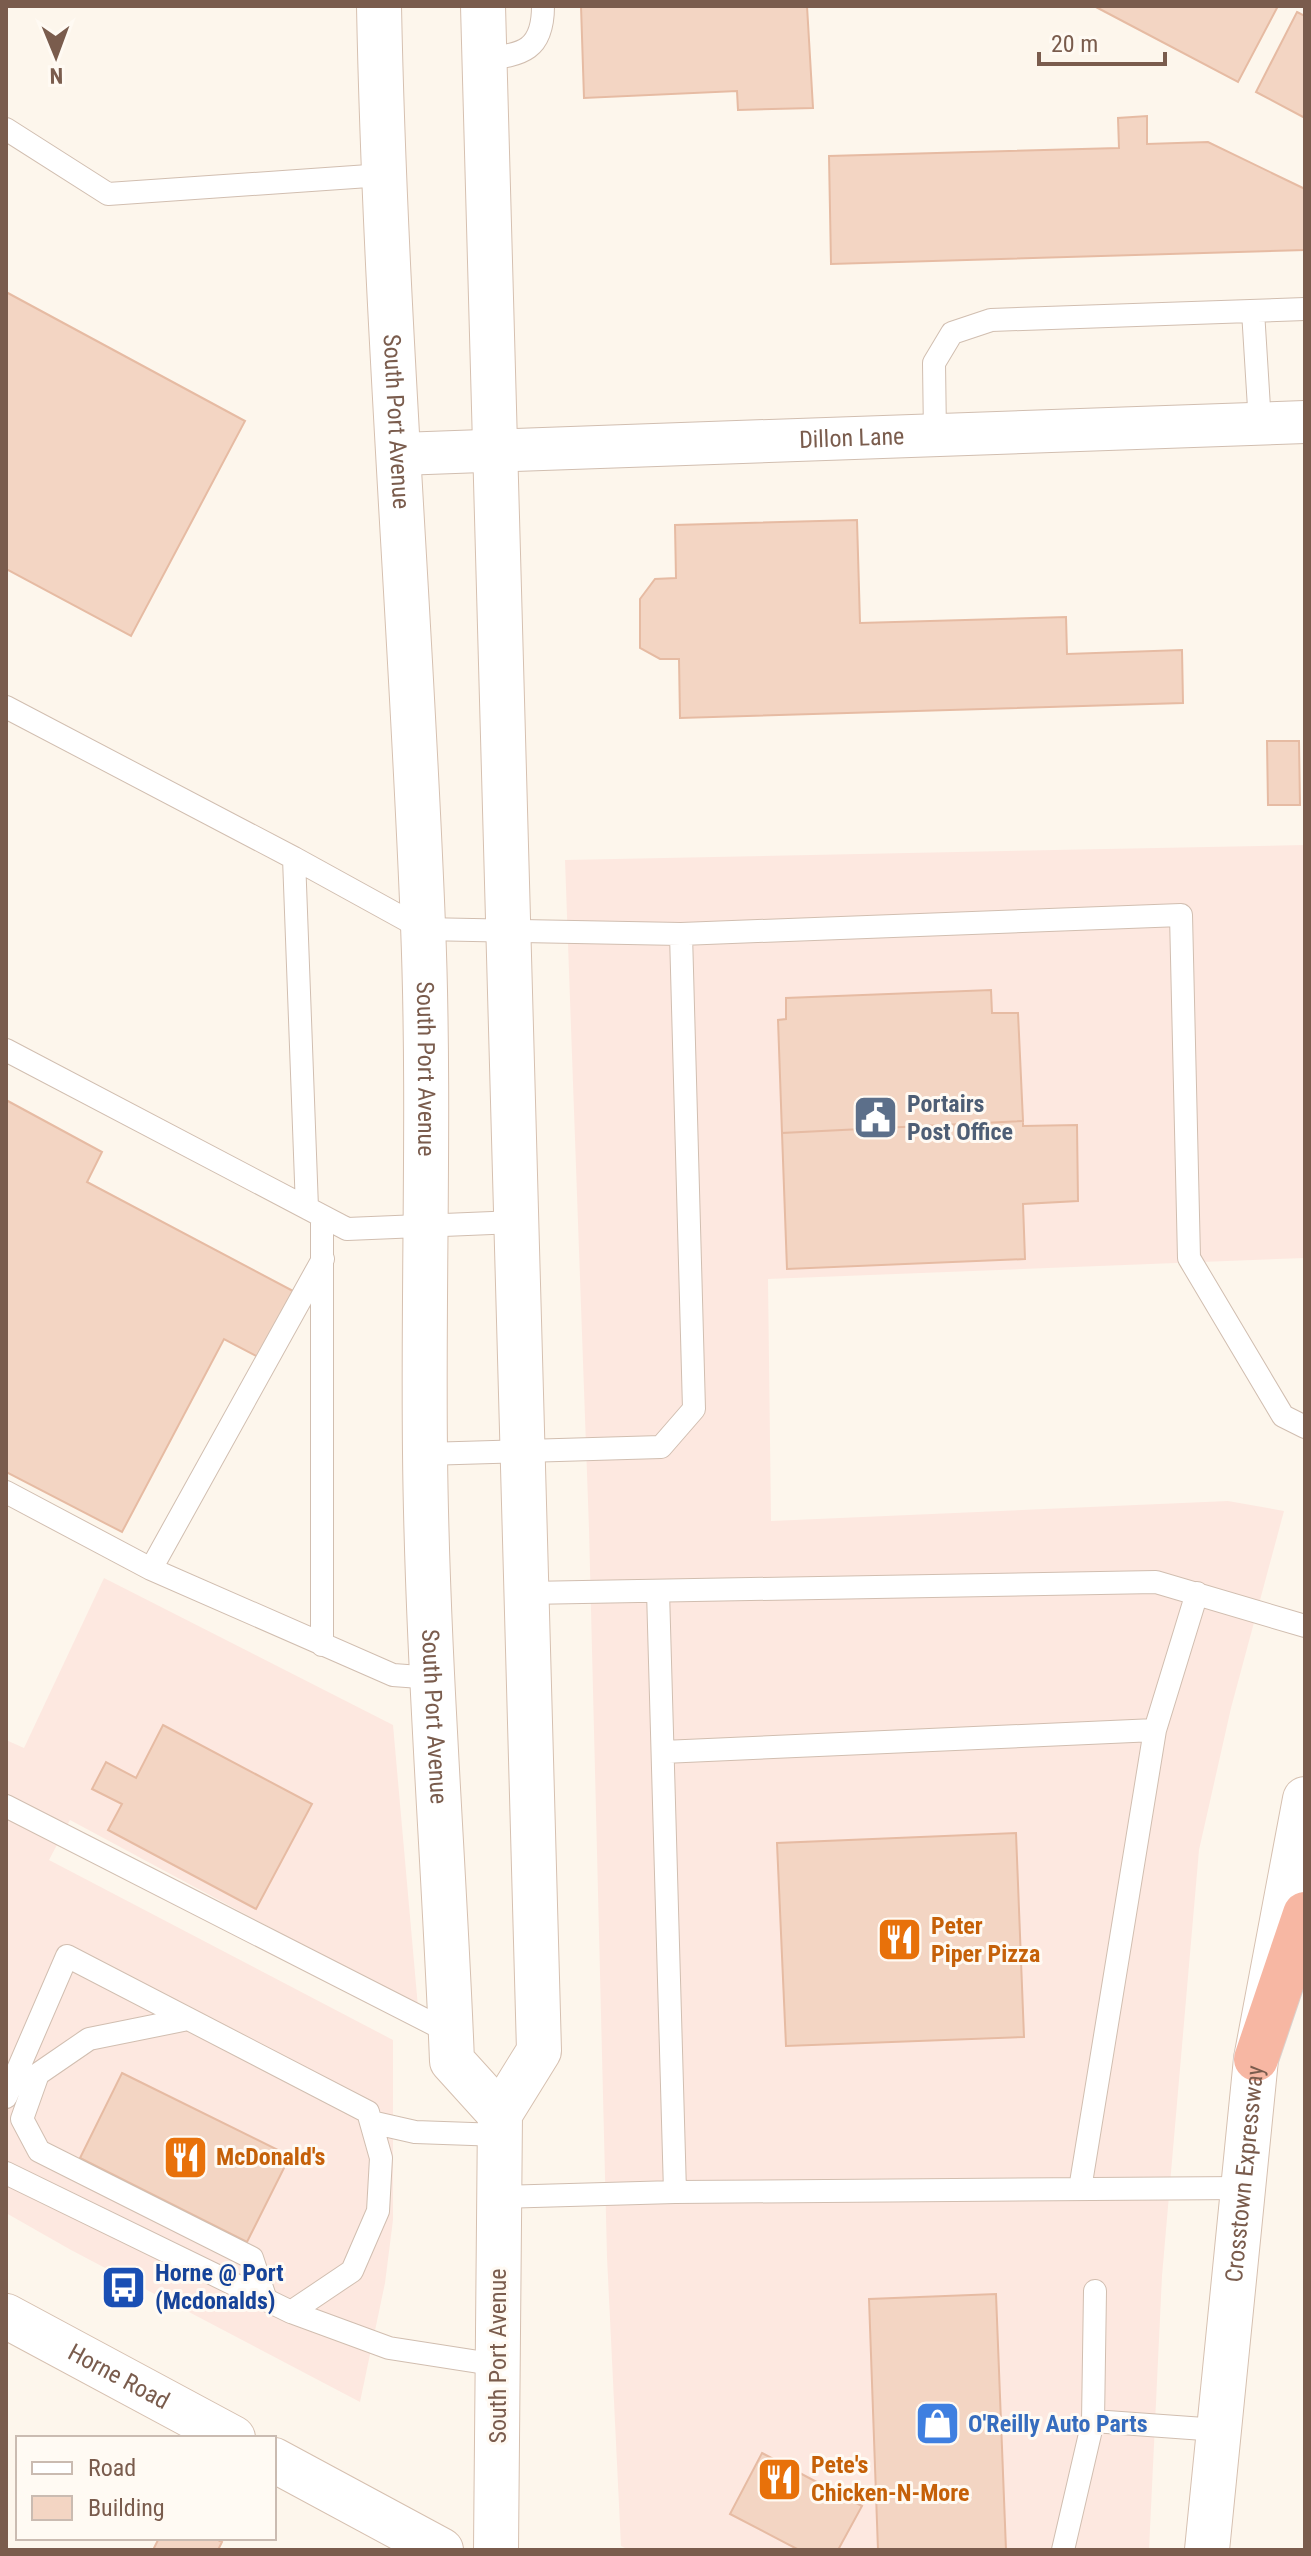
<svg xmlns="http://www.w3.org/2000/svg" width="1311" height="2556" viewBox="0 0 1311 2556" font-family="'Roboto Condensed',sans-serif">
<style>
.commercial{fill:#fde8e0}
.building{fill:#f3d5c3;stroke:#e6bba3;stroke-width:2}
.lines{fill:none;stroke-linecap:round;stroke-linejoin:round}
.service-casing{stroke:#d1beb0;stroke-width:24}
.minor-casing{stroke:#d1beb0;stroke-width:44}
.secondary-casing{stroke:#d6c0b0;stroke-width:46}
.motorway-casing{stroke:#dad1cd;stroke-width:46}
.service{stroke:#fff;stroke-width:22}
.minor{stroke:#fff;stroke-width:42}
.secondary{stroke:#fff;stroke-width:44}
.motorway{stroke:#f7b7a3;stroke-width:44}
.labels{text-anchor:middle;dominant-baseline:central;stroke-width:6;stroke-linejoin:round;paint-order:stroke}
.street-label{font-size:24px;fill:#7a5c4d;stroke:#fffaf3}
.service-label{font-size:24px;font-weight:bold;fill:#4e5e75;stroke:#fffaf3;text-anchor:start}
.food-label{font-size:24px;font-weight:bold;fill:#c56008;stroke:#fffaf3;text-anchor:start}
.transit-label{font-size:24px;font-weight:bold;fill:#164399;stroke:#fffaf3;text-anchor:start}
.shop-label{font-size:24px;font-weight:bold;fill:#366cbe;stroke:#fffaf3;text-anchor:start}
</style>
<rect width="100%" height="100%" fill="#fdf6ec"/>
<path class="commercial" d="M1305 845V1258L768 1279 771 1521 1228 1501 1284 1511 1231 1708 1199 1850 1162 2276 1149 2550H629L621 2546 607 2257 589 1529 565 860Z
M104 1578 393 1725 418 2007 70 1820 49 1860 393 2040V2220L385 2283 360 2402 71 2250 6 2213V1740L24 1748Z"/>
<path class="building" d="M581 6H807L813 108 738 110 737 91 584 98Z
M1094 6H1278L1238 82Z
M1297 12 1305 16V118L1256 92Z
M1147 116V144L1208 142 1305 189V250L831 264 829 156 1119 148 1118 118Z
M6 292 245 421 131 636 6 569Z
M857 520 860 623 1066 617 1067 654 1182 650 1183 703 680 718 679 659H660L640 648V599L655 579 676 578 675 525Z
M1267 741H1299L1300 805H1268Z
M991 990 992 1013H1018L1023 1121 782 1133 778 1020 786 1019V998Z
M6 1100 102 1152 87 1182 293 1291 258 1357 224 1339 122 1532 6 1472Z
M1023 1121V1126L1077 1125 1078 1201 1023 1204 1025 1259 787 1269 782 1133Z
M163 1725 312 1804 256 1909 108 1830 122 1804 92 1789 106 1762 136 1778Z
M1016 1833 1024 2037 786 2046 777 1843Z
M122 2073 290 2156 247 2242 80 2158Z
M996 2294 1006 2550H878L869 2299Z
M762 2453 862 2506 838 2550H799L730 2514Z
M159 2538H214L222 2542 218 2550H153Z"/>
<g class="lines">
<defs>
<path id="service" d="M484 59C523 55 543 50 543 6
M6 129 108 194 383 175
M1253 311 1260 424
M935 435 934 363 952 333 991 320 1305 309
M6 707 294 858 307 1208
M294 858 423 929 681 934 1181 915 1189 1258 1283 1416 1305 1427
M6 1050 347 1229 517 1222
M323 1259 151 1569 393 1675 434 1678
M425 1454 661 1447 694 1409 681 934
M6 1492 151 1569
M658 1591 675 2192
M527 1593 1156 1582 1305 1626
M322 1645V1216
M663 1752 1155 1730
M6 1806 451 2033
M188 2019 89 2039 38 2074 22 2119 39 2151 252 2258 266 2300
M6 2097 67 1956 368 2112 381 2158 378 2211 352 2271 291 2312 6 2173
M371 2122 415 2132 500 2135
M1080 2189 1155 1730 1197 1593
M498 2197 675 2192 1243 2188
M291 2312 389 2348 498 2365
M1093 2421 1095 2291
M1063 2550 1093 2421 1218 2430"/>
<g id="minor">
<path id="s1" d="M400 454 1305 422"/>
</g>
<g id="secondary">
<path id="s2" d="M379 6C385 313 411 618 423 925 430 1101 423 1276 425 1452 427 1655 444 1858 452 2061L500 2114"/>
<path d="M483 6 539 2051 500 2114 496 2550"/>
<path id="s3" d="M6 2316 233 2438"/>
<path d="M274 2460 441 2550"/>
<path id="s4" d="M1207 2550 1256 2059 1305 1799"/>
</g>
<path id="motorway" d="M1256 2059 1305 1914"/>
</defs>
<use href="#service" class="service-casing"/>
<use href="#minor" class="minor-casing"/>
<use href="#secondary" class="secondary-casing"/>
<use href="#motorway" class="motorway-casing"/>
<use href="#service" class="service"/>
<use href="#minor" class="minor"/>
<use href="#secondary" class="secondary"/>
<use href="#motorway" class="motorway"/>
</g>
<defs>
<symbol id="civic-square" viewBox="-11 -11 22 22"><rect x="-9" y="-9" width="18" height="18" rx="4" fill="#5c6f8a" stroke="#fffaf3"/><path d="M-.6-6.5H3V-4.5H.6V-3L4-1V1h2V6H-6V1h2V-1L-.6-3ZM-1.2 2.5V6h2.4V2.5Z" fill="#fff"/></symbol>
<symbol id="restaurant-square" viewBox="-11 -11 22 22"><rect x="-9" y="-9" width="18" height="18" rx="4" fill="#e8710a" stroke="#fffaf3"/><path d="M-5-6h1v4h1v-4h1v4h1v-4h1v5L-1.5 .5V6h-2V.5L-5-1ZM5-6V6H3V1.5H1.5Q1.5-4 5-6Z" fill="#fff"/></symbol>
<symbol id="bus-square" viewBox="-11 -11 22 22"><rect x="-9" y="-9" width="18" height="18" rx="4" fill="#1a4fb4" stroke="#fffaf3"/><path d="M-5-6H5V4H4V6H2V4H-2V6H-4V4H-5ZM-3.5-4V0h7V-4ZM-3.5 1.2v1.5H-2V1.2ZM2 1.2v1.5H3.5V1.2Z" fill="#fff"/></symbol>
<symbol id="shop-square" viewBox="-11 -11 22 22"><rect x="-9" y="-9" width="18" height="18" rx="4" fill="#3f7fe0" stroke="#fffaf3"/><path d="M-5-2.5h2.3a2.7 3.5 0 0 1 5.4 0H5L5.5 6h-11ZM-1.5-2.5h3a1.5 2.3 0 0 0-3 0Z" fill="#fff"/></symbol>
</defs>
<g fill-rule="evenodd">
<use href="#civic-square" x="850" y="1092" width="51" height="51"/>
<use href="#restaurant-square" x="874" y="1914" width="51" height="51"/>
<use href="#restaurant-square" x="160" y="2132" width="51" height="51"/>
<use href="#bus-square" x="98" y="2262" width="51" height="51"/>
<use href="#shop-square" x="912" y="2398" width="51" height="51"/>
<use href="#restaurant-square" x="754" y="2454" width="51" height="51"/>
</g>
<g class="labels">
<g class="street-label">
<text stroke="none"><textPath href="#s2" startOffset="416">South Port Avenue</textPath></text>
<text stroke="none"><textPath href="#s1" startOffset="452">Dillon Lane</textPath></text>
<text stroke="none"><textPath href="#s2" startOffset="1064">South Port Avenue</textPath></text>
<text stroke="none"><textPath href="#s2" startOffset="1712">South Port Avenue</textPath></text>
<text stroke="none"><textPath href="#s4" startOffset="378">Crosstown Expressway</textPath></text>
<text transform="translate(498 2356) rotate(-90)">South Port Avenue</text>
<text stroke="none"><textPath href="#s3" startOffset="128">Horne Road</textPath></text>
</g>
<g class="service-label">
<text x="907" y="1104">Portairs<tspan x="907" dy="28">Post Office</tspan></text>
</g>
<g class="food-label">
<text x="931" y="1926">Peter<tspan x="931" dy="28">Piper Pizza</tspan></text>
<text x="216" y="2157">McDonald's</text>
<text x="811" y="2465">Pete's<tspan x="811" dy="28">Chicken-N-More</tspan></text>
</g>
<g class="transit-label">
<text x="155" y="2273">Horne @ Port<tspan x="155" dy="28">(Mcdonalds)</tspan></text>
</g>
<g class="shop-label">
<text x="968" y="2424">O'Reilly Auto Parts</text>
</g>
</g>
<rect width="1311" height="2556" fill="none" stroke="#7a5c4d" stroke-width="16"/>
<rect x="16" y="2436" width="260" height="104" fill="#fffaf3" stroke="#cabbb1" stroke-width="2"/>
<rect x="32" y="2462" width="40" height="12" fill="#ffffff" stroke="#cabbb1" stroke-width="2"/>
<text x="88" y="2476" font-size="24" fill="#7a5c4d">Road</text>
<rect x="32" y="2496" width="40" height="24" fill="#f3d5c3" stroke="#cabbb1" stroke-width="2"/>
<text x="88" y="2516" font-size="24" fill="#7a5c4d">Building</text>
<g transform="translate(56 56) rotate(179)" stroke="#fffaf3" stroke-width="6" paint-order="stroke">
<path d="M0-6L14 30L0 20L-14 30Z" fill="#7a5c4d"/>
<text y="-12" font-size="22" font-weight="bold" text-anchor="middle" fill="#7a5c4d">N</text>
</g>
<path d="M1039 52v12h126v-12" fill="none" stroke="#7a5c4d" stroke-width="4"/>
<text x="1051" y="52" font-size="24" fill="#7a5c4d" stroke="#fffaf3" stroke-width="6" paint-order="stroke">20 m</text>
</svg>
